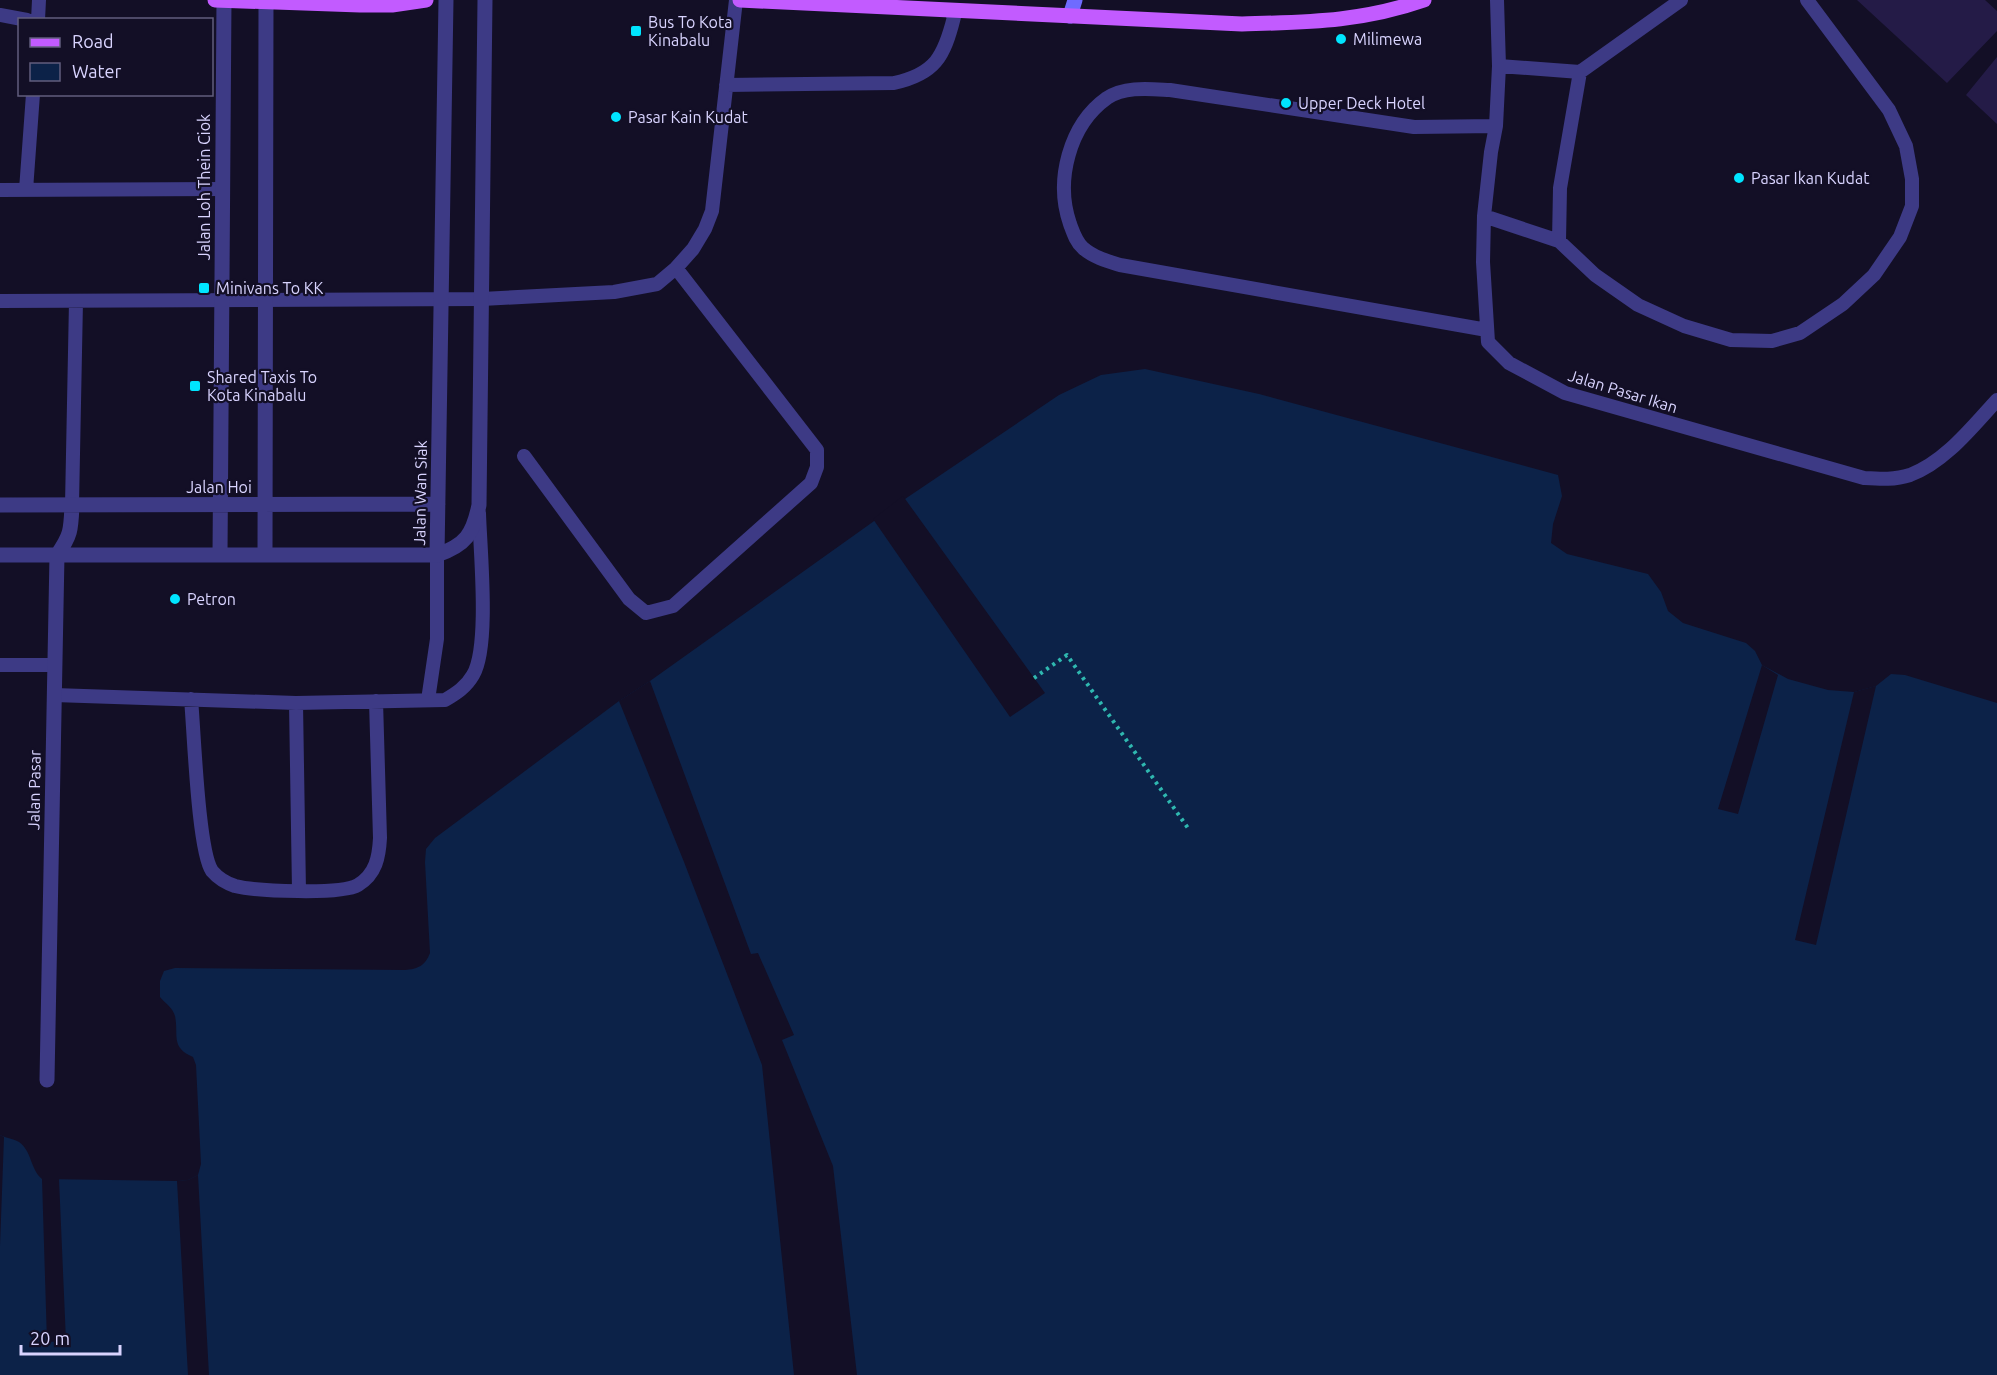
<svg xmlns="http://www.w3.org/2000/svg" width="1997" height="1375" viewBox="0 0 1997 1375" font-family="Ubuntu,sans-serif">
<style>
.water{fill:#0c2248}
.pier{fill:#130f26}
.building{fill:#241b47}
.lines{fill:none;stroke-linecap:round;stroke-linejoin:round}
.path{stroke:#2fb8b0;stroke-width:4;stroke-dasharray:3 4.5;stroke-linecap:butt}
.service{stroke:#3d3a85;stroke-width:14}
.minor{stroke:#3d3a85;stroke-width:15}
.secondary{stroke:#6f6bff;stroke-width:15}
.primary{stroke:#c25bff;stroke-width:15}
.poi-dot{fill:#00e5ff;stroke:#130f26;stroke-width:2}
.labels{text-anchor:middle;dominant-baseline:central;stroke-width:4.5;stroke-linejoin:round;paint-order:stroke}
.poi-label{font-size:16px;fill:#d9d4ff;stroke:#130f26;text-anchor:start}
.street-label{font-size:16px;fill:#d9d4ff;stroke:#130f26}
</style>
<rect width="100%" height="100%" fill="#130f26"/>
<path class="water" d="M1145 369 1259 394 1558 475 1562 496 1553 524 1551 543 1567 554 1648 574 1661 592 1668 611 1683 623 1746 643 1755 651 1762 665 1788 679 1828 690 1854 692 1876 686 1891 674 1905 675 1997 703V1375H0V1135C6 1138 14 1139 19 1142 32 1151 30 1169 42 1179L177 1181 188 1180 198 1175 201 1164 196 1065 193 1057C170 1047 179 1035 175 1016 173 1008 165 1003 160 997V981L164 971 175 968 405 970C418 969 425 966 430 953L425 862 426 849 435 838 619 701 650 681 905 499 1059 395 1101 375Z"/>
<path class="pier" d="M903 496 1045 693 1010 717 873 519Z
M1762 665 1778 675 1738 814 1718 809Z
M650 681 751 954 758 953 794 1035 782 1040 833 1166 857 1375H794L762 1065 684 862 619 701Z
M1876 686 1816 945 1795 940 1854 692Z
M0 1135 4 1137 0 1246Z
M198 1175 209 1375H188L177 1181 188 1180Z
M42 1179H59L66 1341 47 1342Z"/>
<path class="building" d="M1857 0H1985L1997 11V31L1947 83Z
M1997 57V124L1966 95Z"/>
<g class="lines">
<path class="path" d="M1034 678 1067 655 1190 831"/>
<path class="service" d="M1497 0 1499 66 1496 126 1491 152 1484 216 1483 262 1488 342 1509 363 1565 393 1864 478C1880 479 1895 480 1910 475 1945 462 1972 427 1997 400
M0 15 27 20
M38 20 39 0
M1499 66 1580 72
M1580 72 1681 0
M726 85 894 83C935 74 944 57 954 17L950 10
M0 190 223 189
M26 190 33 94
M1484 216 1559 241 1595 275 1638 305 1684 326 1731 340 1772 341 1800 333 1843 304 1874 275 1900 237 1912 206V179L1906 146 1889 110 1807 0
M1559 241 1560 188 1580 72
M0 301 482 299 614 292 657 284 676 268 693 249 705 229 712 211 736 0
M1487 330 1120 265C1107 261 1093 257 1083 248 1076 242 1073 232 1070 224 1055 181 1069 125 1107 98 1125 86 1150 89 1170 90L1414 127 1496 126
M524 456 629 599 646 613 673 606 811 483 817 467V450L676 268
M72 505 76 301
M0 665H54
M54 695 296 703 445 700C457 693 466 687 473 675 490 647 480 549 479 513
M191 699C194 730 198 851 212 871 218 878 226 883 235 886 256 891 341 895 358 885 376 874 379 857 380 838L376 701
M428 700 437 639V555
M296 703 299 891"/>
<path class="minor" d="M446 0 437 555C466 545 473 534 479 505L485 0
M0 505 438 504
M0 555H437
M220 555 224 0
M265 555 266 0
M47 1080 57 555C71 535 71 530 72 505"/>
<path class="secondary" d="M1070 16 1075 0"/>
<path class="primary" d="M215 0 360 5H392L426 0
M740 0 1242 24C1308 22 1361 22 1424 0"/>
</g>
<g class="poi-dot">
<rect x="630" y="25" width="12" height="12" rx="3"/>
<circle cx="1341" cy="39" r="6"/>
<circle cx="1286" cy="103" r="6"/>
<circle cx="616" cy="117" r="6"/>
<circle cx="1739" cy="178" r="6"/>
<rect x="198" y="282" width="12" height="12" rx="3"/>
<rect x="189" y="380" width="12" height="12" rx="3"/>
<circle cx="175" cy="599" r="6"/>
</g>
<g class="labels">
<g class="poi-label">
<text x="648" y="22">Bus To Kota<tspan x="648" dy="18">Kinabalu</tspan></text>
<text x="1353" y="39">Milimewa</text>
<text x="1298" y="103">Upper Deck Hotel</text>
<text x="628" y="117">Pasar Kain Kudat</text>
<text x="1751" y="178">Pasar Ikan Kudat</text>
<text x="216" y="288">Minivans To KK</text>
<text x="207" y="377">Shared Taxis To<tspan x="207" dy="18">Kota Kinabalu</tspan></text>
<text x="187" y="599">Petron</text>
</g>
<g class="street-label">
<text transform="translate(204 187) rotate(-90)">Jalan Loh Thein Ciok</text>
<text transform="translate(1623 391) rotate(17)">Jalan Pasar Ikan</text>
<text x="219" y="487">Jalan Hoi</text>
<text transform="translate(420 493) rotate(-89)">Jalan Wan Siak</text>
<text transform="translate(34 790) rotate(-89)">Jalan Pasar</text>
</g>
</g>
<rect x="18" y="18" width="195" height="78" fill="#130f26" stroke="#625e7d" stroke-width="1.5"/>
<rect x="30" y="38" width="30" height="9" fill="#c25bff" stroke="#625e7d" stroke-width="1.5"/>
<text x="72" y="48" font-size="18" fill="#d9d4ff">Road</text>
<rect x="30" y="63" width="30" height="18" fill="#0c2248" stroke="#625e7d" stroke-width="1.5"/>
<text x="72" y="78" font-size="18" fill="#d9d4ff">Water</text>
<path d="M21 1345v9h99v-9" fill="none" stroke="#d9d4ff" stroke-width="3"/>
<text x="30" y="1345" font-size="18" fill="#d9d4ff" stroke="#130f26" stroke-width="4.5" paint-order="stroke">20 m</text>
</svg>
